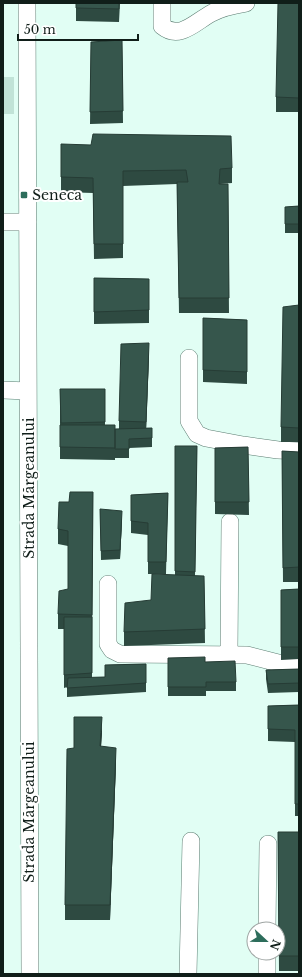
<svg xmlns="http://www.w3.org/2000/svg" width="302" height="977" viewBox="0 0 302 977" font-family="'Libre Baskerville',serif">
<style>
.green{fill:#c1e3d7}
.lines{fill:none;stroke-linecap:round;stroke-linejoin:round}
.minor-casing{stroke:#5b7c71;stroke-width:18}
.minor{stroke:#fff;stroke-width:17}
.wall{fill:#2e4a41}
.shaded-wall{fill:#263c35}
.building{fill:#36564c;stroke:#263c35}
.poi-dot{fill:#2d6d5b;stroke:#fff;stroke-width:1.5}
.labels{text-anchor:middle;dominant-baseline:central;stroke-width:4;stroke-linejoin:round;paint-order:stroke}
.poi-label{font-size:14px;fill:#101e19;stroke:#fff;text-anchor:start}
.street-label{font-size:14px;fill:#101e19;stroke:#fff}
</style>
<rect width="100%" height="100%" fill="#e1fef4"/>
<path class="green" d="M3 77H14V114H3Z"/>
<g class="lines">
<defs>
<path id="minor" d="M27 3 30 974
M162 3V26C180 41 196 21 212 13 222 7 234 5 246 3
M3 222H28
M189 358V421L197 434 206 438 243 445 278 450 299 451
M3 390 28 391
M108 584V644L112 650 120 654 247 655 286 665H299
M229 654 230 522
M267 929 268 844
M188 974 191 841
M267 974V953"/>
</defs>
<use href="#minor" class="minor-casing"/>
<use href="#minor" class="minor"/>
</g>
<path class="wall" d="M76 3H120L119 22 76 21Z
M299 3V112H276V97Z
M122 40 123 123 90 124 91 42Z
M61 144 232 168V183L220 184H228L229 313H179L177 184 123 186V258L94 259 93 193 61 192Z
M299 206V233H285V207Z
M94 278 149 279V323L94 324Z
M299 305V442H281V427Z
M203 318 247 320V384L203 382Z
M149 355 146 428H152V447L129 448V458H115V460L60 459V389L105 401V425L115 438 119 429V421Z
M175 446H197L195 576H204L205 643 124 646V632L151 600 175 575Z
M248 447 249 515 215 514V448Z
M282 451 299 452V582H283Z
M93 492 92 678 105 677V665L146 664V692L67 697V687L64 688V629H58V614L68 589V546L58 544V529L69 502Z
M168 493 166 574H148V535L131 533V495Z
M100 509 122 520 120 559 101 560Z
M299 589V659L281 660V590Z
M168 658 205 662 236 682V691H206V696H168Z
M299 669V692L268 693 266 679V670Z
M299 705V816H295V742L268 741V706Z
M102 732 101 747 116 763 110 920H65V905L74 748Z
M278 832H299V971H279Z"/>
<path class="shaded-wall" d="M149 343V355L146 434V422Z
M122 511V520L120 559V550Z
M102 717V732L100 761V746Z
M116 748V763L110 920V905Z"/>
<path class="building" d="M76 3H119V9L76 8Z
M278 3H299V98L276 97Z
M122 40 123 111 90 112 91 42Z
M93 134 231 136 232 168 220 169 219 184H228L229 298H179L177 182H188L186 170 123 171V244H94L93 178 61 177V144L91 145Z
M299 206V224H285V207Z
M94 278 149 279V310L94 312Z
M299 305V428L281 427 283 307Z
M203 318 247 320V372L203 370Z
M149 343 146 422 119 421 121 344Z
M60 389H105V422L61 423Z
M60 425H115V448L60 447Z
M152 428V438L129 439V449H115V429Z
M175 446H197L195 572 175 571Z
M248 447 249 502H215V448Z
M282 451 299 452V567L283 568Z
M70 492H93L92 615 58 614 59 591 68 589V531L58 529 59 502H69Z
M168 493 166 562H148V523L131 521V495Z
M100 509 122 511 120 550 101 551Z
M152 574 204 576 205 629 124 632 125 603 151 600Z
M299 589V647H281V590Z
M64 617H92V673L64 675Z
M205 657V662L235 661 236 682H206V687H168V658Z
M146 664V683L67 688 68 678 105 677V665Z
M299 669V683L268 684 266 670Z
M299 705V804H295V730L268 729V706Z
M74 717H102L100 746 116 748 110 905H65L67 749 74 748Z
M278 832H299V956H279Z"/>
<rect class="poi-dot" x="20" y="191" width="8" height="8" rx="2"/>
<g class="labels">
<g class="poi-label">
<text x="32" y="195">Seneca</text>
</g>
<g class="street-label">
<text transform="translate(29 488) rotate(-90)">Strada Mărgeanului</text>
<text transform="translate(29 812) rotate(-90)">Strada Mărgeanului</text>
</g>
</g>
<rect width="302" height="977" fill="none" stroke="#101e19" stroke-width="8"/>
<g transform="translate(266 941) rotate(112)"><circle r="19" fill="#ffffff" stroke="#9fa5a3"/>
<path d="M0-3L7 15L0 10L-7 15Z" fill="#2d6d5b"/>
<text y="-6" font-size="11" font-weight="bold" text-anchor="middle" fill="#101e19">N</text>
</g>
<path d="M18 34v6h120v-6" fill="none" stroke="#101e19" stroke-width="2"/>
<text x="24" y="34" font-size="12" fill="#101e19" stroke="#ffffff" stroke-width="3" paint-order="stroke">50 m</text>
</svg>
